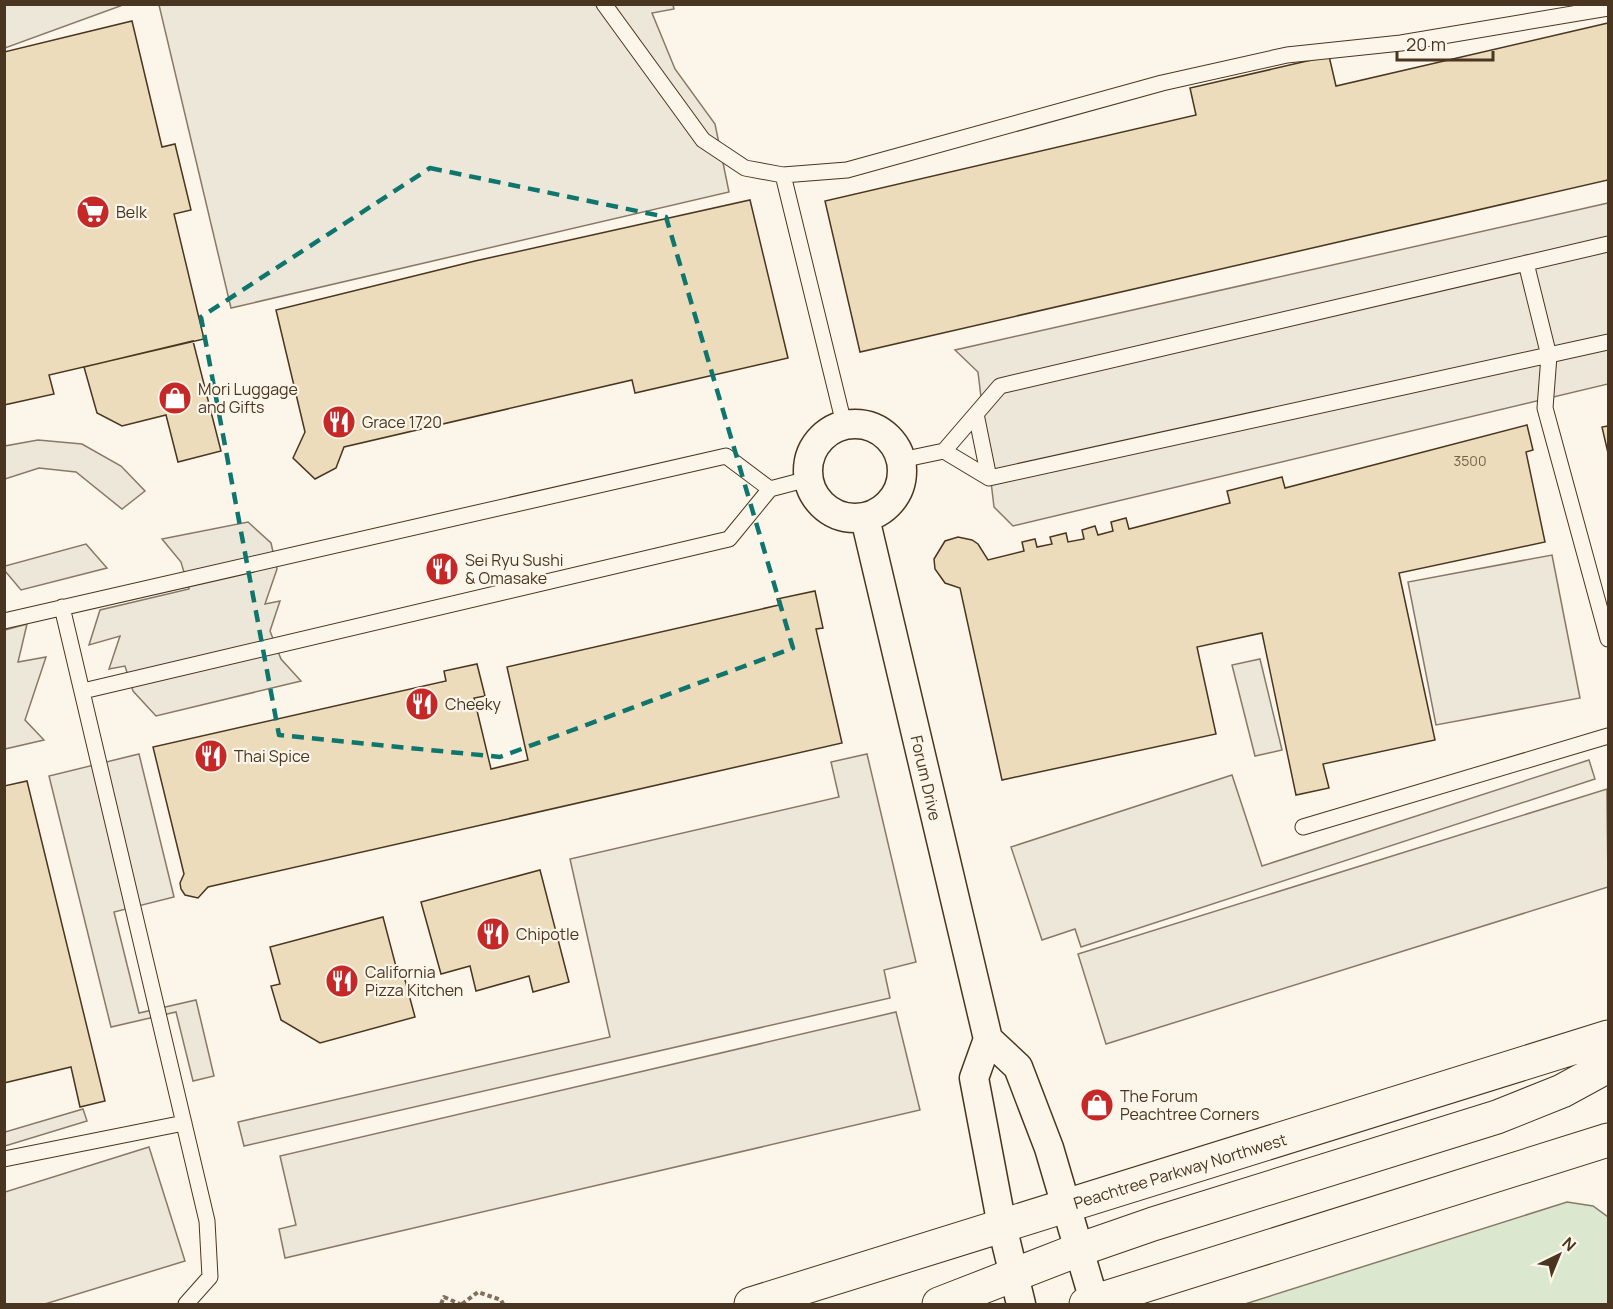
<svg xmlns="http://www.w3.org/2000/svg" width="1613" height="1309" viewBox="0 0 1613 1309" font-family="Manrope,sans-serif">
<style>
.green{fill:#dce7d0;stroke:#887966;stroke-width:1.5}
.parking{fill:#ede7d9;stroke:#887966;stroke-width:1.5}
.building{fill:#ecdcbc;stroke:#4a3520;stroke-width:1.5}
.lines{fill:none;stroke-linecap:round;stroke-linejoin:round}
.lane-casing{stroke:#4a3520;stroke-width:17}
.street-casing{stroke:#4a3520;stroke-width:31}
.highway-casing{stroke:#4a3520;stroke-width:35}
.path{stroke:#7f6f5c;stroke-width:4;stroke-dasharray:4.5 3;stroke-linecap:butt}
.lane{stroke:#fbf6e9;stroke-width:15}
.street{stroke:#fbf6e9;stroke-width:28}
.highway{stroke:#fbf6e9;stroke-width:33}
.marked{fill:none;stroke:#0f766e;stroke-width:4.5;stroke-dasharray:12 8;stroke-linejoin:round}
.labels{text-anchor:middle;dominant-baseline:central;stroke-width:4.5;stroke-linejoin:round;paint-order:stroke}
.number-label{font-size:14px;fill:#725f47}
.poi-label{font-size:16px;fill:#4a3520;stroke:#fbf6e9;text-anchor:start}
.street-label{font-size:16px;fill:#4a3520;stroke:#fbf6e9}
</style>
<rect width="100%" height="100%" fill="#fbf6e9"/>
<path class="green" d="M1567 1202 1593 1206 1608 1217V1304H1245Z"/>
<path class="parking" d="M5 4H123V5L5 48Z
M159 5H673L674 9 652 13 675 69 715 124 729 192 231 308Z
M1608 203V384L1013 526 994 507 978 372 955 350Z
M38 440 82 444 121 466 145 491 122 509 76 472 39 468 5 479V446Z
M248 522 271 543 277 569 265 604 280 601 270 631 281 659 301 681 156 716 133 691 125 666 109 669 120 636 89 645 100 610 189 589 181 562 162 539Z
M86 544 107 568 21 590 5 571V566Z
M1552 555 1580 698 1436 725 1408 582Z
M27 624 18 662 46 657 25 720 44 740 5 749V630Z
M1260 659 1282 750 1255 756 1232 665Z
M139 754 174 897 114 912 139 1013 196 1000 214 1076 193 1081 176 1012 111 1027 49 776Z
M867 754 916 962 884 970 890 998 244 1146 238 1122 610 1037 570 859 839 797 831 762Z
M1589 760 1595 779 1081 947 1075 929 1042 940 1011 847 1232 775 1262 866Z
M1607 789 1608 887 1106 1044 1078 954Z
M896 1012 920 1110 285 1258 279 1229 296 1225 280 1156Z
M83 1109 87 1121 5 1146V1132Z
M149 1147 185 1261 45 1304H5V1192Z"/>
<path class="building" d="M132 21 162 147 175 144 191 210 174 214 204 339 49 375 54 394 4 405V52Z
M1608 23V180L860 352 825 201 1196 115 1190 88 1329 56 1336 86Z
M750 200 788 358 635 393 632 380 344 447 336 468 315 479 293 458 305 432 276 310 475 261Z
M193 341 221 451 178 462 166 415 122 426 97 413 84 367Z
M1527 425 1533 450 1526 452 1545 542 1399 573 1435 740 1323 764 1329 788 1296 795 1262 633 1197 647 1216 734 1002 780 960 588 945 583 935 569 934 559 945 541 958 537 972 540 978 544 988 560 1024 551 1022 542 1035 539 1037 547 1052 544 1050 537 1066 533 1068 542 1084 539 1082 530 1095 526 1098 535 1113 531 1111 522 1126 518 1129 529 1230 503 1227 491 1282 477 1285 488Z
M1608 426V453L1602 427Z
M815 591 823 628 816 629 842 743 208 887 198 898 185 895 181 889 180 883 184 874 153 747 446 681 444 671 477 664 485 696 474 698 491 769 528 760 507 667 779 605 777 599Z
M27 781 105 1101 80 1107 71 1067 4 1083V786Z
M540 870 569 982 533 992 529 976 476 991 470 966 441 974 421 902Z
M383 917 399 978 404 976 415 1017 320 1043 281 1020 271 986 280 984 270 947Z"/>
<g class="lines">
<defs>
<path id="lane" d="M604 4 703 140 745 168 783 175 847 170 1162 83 1287 55 1401 43 1608 8
M783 175 844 424
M1526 263 1549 356 1545 408 1608 639
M976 414 989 478
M944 451 989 478 1608 342
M901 460 944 451 1000 386 1608 244
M62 607 207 1221 210 1277 186 1304
M4 621 726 456 770 489
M83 691 729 539 770 489 808 479
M1303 827 1608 736
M4 1159 184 1123"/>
<path id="street" d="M808 471a47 47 0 1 1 94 0a47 47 0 1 1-94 0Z
M865 518 988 1039 974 1078 1002 1226 1021 1304
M988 1039 1018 1067 1049 1148 1095 1304"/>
<path id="highway" d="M751 1304 1608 1037
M939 1304 1078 1250 1153 1224 1497 1117 1562 1091 1608 1066
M1086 1304 1608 1140"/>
</defs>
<use href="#lane" class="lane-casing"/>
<use href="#street" class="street-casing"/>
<use href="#highway" class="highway-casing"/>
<path class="path" d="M441 1304 444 1297 460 1304
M462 1304 478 1292 501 1300 503 1304"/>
<use href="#lane" class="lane"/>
<use href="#street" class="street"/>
<use href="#highway" class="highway"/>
</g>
<path class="marked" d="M430 168 666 217 793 648 500 757 279 735 201 317Z"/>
<defs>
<symbol id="supermarket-disc" viewBox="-11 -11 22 22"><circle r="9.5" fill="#c62828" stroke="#fbf6e9"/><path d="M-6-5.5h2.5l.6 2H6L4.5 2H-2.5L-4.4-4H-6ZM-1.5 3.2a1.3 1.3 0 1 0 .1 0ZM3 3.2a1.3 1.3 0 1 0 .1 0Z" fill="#fff"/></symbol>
<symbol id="shop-disc" viewBox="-11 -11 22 22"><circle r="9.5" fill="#c62828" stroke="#fbf6e9"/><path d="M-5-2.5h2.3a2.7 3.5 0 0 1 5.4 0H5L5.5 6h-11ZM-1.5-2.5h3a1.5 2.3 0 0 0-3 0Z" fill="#fff"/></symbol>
<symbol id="restaurant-disc" viewBox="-11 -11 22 22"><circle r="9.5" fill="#c62828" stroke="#fbf6e9"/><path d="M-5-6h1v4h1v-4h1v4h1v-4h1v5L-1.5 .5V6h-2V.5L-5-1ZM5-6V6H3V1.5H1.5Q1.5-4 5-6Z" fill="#fff"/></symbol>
</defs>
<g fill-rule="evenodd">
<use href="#supermarket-disc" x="74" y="193" width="38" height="38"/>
<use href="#shop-disc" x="156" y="379" width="38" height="38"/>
<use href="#restaurant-disc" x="320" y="403" width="38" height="38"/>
<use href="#restaurant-disc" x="423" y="550" width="38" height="38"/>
<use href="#restaurant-disc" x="403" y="685" width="38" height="38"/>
<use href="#restaurant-disc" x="192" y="737" width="38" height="38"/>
<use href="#restaurant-disc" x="474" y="915" width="38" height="38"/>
<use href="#restaurant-disc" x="323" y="962" width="38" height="38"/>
<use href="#shop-disc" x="1078" y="1086" width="38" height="38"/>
</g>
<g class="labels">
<g class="number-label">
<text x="1470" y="460">3500</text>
</g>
<g class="poi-label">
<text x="116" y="212">Belk</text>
<text x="198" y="389">Mori Luggage<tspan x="198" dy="18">and Gifts</tspan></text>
<text x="362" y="422">Grace 1720</text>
<text x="465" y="560">Sei Ryu Sushi<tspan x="465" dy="18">&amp; Omasake</tspan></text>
<text x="445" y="704">Cheeky</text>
<text x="234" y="756">Thai Spice</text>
<text x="516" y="934">Chipotle</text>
<text x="365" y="972">California<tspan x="365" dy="18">Pizza Kitchen</tspan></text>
<text x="1120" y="1096">The Forum<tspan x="1120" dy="18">Peachtree Corners</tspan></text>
</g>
<g class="street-label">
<text transform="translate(926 778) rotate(77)">Forum Drive</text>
<text transform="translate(1180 1171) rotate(-17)">Peachtree Parkway Northwest</text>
</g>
</g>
<rect width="1613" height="1309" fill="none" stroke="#4a3520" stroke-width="12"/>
<g transform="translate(1559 1255) rotate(43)" stroke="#fbf6e9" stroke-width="4.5" paint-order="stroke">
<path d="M0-4.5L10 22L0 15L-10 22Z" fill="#4a3520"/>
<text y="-9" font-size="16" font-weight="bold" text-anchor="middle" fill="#4a3520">N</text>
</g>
<path d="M1397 51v9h96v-9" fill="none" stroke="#4a3520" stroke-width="3"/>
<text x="1406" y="51" font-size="18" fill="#4a3520" stroke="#fbf6e9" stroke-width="4.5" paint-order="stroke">20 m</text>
</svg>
